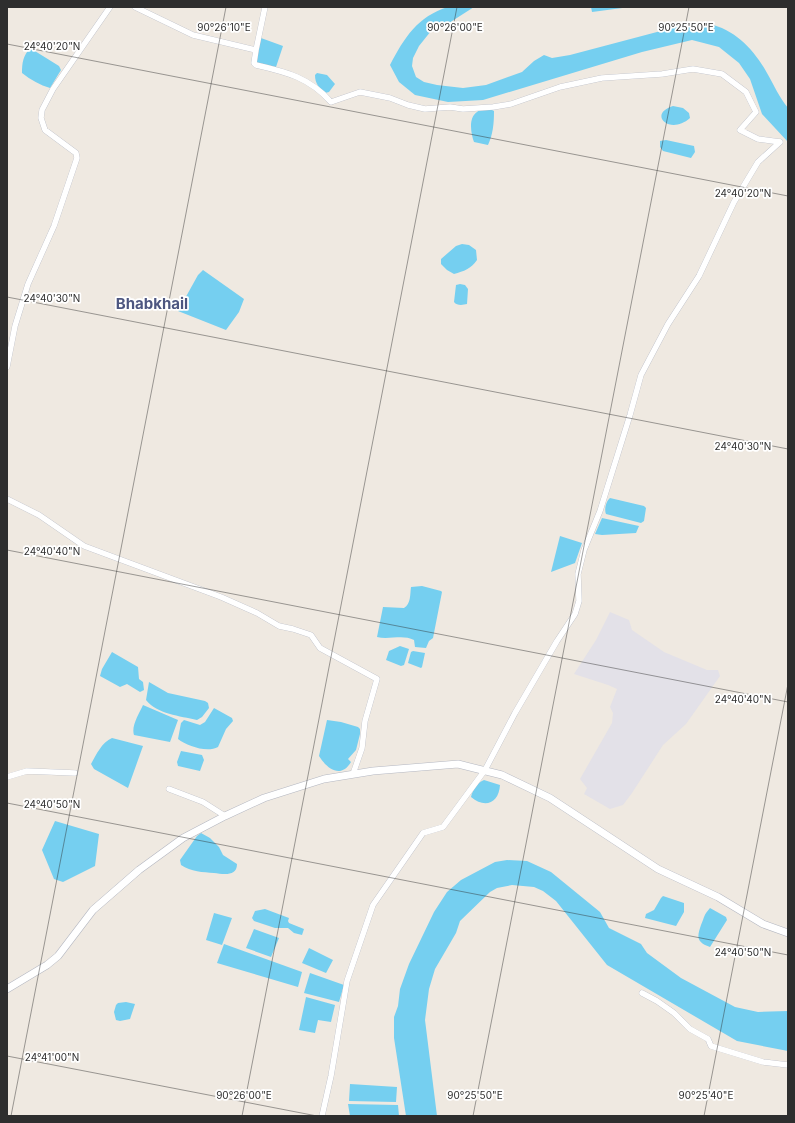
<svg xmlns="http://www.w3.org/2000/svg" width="795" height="1123" viewBox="0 0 795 1123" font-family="Inter,sans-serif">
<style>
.industrial{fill:#e3e1e8}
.water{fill:#75cff0}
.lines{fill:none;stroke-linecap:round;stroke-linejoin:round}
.minor-casing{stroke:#b4b7c1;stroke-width:6}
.tertiary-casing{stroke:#b4b7c1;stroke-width:8}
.minor{stroke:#fff;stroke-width:5.5}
.tertiary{stroke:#fff;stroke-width:7}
.ticks{fill:none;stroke:#2e2e2e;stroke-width:1;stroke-opacity:0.45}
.labels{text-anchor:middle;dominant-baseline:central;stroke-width:3.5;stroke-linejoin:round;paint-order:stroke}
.quarter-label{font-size:15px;font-weight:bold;fill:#4d5680;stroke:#fff}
.ticks-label{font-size:10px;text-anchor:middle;fill:#2e2e2e;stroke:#fff;stroke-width:3.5;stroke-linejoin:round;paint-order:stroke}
</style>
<rect width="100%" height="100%" fill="#efe9e1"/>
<path class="industrial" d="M610 612 629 620 632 630 664 652 707 670H718L720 676 686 724 663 745 632 793 623 805 610 809 584 794 587 788 580 779 612 723 613 713 610 707 617 689 608 685 574 674 596 640Z"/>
<path class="water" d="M448 7H474L449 23 431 31 419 46 413 58 412 66 416 77 424 82 437 85 463 88 486 85 522 72 534 61 544 55 552 58 570 55 691 23C697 24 703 23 709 24 735 29 755 51 767 73 774 85 779 97 788 108V142L762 114 750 79 739 63 719 47 692 40 642 52 483 100 448 102 415 95 399 82 390 65C404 38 418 16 448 7Z
M591 7H630L592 12Z
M261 38 283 46 276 67 256 63Z
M30 48 59 66 61 70 50 88C40 85 31 80 22 73 22 63 23 56 30 48Z
M317 73 327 75 335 84 329 92 325 93C319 87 315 84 315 75Z
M673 106 683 108 689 113 690 118C670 136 647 114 673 106Z
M490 109 494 111C494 124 493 134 488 145L474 142C471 134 468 118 477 112 480 109 486 109 490 109Z
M666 140 694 146 695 152 691 158 663 151 660 147V141Z
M462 244 469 245 476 250 477 260C471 269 464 271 454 274L447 270 441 264V259L456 246Z
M203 270 244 299 239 312 226 330 178 311 198 275Z
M460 284 465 285 468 289 467 304C463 305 457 306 454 302L456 285Z
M610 498 644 506 646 508 644 521 641 523 606 514C604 510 606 501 610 498Z
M602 518 639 526 636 533 602 535 595 534Z
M560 536 582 543 575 563 551 572Z
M422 586 441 591 442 592 433 638 429 641 426 648 415 647 414 640C403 634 389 640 377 637L383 607 404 608C411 604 410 594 411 587Z
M400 646 409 649 404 665 401 666 386 660 389 651Z
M413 651 425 653 422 667 421 668 408 663 411 652Z
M112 652 138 667 139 679 143 682 144 690 140 692 127 684 120 687 100 676 102 669Z
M149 682 168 693 205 701 208 703 209 708 202 717 197 720C180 716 157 714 146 700Z
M143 705 178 720 170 742 134 735C131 726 139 714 143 705Z
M214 708 232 718 233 721 226 729 218 747C207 753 187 746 178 739L181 723 184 720 200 725 205 722Z
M327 720 341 722 358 727 360 729V734L356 750 348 759 351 762C341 779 327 769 319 756Z
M112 738 143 746 128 788 94 769 91 764C96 755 102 742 112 738Z
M181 751 202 755 204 760 200 771 178 766 177 762Z
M484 780 500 785C499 803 485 809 471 797 473 789 477 783 484 780Z
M55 821 99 834 95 866 63 882 54 879 42 850Z
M201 833 210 838 219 847 223 855 237 864C237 877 223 874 214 873 203 872 191 872 181 865L180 860 197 836Z
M507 860 527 861 551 872 600 912 609 928 641 944 647 953 681 978 735 1007 758 1012 788 1011V1051L737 1041 607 965 556 901 543 891 534 887 512 885 497 888 490 892 460 921 456 933 435 969 429 989 425 1020 437 1116H406L394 1038V1017L398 1006 400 989 409 964 434 912 447 892 461 880 495 862Z
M663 896 684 903V912L676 926 645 918 646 914 654 910 661 898Z
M710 908 726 917 727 920 710 947C696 942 697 937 701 925 705 916 703 916 710 908Z
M265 909 289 918 288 921 289 923 304 929 302 935 294 933 288 928H275L254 921 252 918 255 911Z
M214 913 232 918 222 945 206 940Z
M254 929 279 938 271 957 246 948Z
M224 944 302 972 298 987 217 963Z
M309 948 333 960 326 973 302 963Z
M310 973 344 985 339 1002 304 993Z
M306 997 335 1005 331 1022 318 1020 315 1033 299 1030Z
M126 1002 135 1004 130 1019 120 1021 116 1020 114 1012 116 1005 118 1003Z
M350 1084 397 1087 396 1102 349 1101Z
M348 1104 398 1105 399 1116H350Z"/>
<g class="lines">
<defs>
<path id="minor" d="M135 7 193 35 256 50 265 7
M256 50 254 63 256 65C287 72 310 78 331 102L360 92 390 98 408 105 425 109 450 107 463 109 493 107 511 104 560 87 602 78 662 74 693 69 722 74 746 92 756 112 740 130 758 139 780 142
M7 367 15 326 28 284 54 226 77 158 76 153 45 130 41 118 42 110 53 89 110 7
M7 499 39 515 84 546 221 597 257 613 279 626 293 629 311 635 320 648 377 679 365 721 362 748 353 774
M7 777 27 771 75 773
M169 789 203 802 225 816
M642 993 657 1001 674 1013 690 1029 708 1039 711 1046 763 1062 788 1065
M322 1116 331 1076 347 981 373 905 423 833 443 827 485 770 515 713 557 641 575 614 579 601 578 574 584 550 600 511 630 415 641 375 668 324 699 276 734 202 758 162 780 142"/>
<path id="tertiary" d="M7 989 47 965 58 956 93 910 139 870 183 838 225 816 264 798 324 779 373 771 458 764 502 775 550 798 658 869 718 897 763 924 788 933"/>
</defs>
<use href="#minor" class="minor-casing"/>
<use href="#tertiary" class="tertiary-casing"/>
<use href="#minor" class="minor"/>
<use href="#tertiary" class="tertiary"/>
</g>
<path class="ticks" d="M7 44 788 196M7 297 788 449M7 550 788 702M7 803 788 955M7 1056 317 1116M11 1116 226 7M242 1116 457 7M473 1116 689 7M704 1116 788 684"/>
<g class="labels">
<g class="quarter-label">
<text x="152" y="303">Bhabkhail</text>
</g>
</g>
<g class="ticks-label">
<text x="224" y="31">90°26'10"E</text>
<text x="455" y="31">90°26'00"E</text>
<text x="686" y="31">90°25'50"E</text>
<text x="52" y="50">24°40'20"N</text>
<text x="743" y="197">24°40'20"N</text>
<text x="52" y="302">24°40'30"N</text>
<text x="743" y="450">24°40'30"N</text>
<text x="52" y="555">24°40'40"N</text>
<text x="743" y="703">24°40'40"N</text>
<text x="52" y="808">24°40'50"N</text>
<text x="743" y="956">24°40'50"N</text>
<text x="52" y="1061">24°41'00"N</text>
<text x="244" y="1099">90°26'00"E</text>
<text x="475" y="1099">90°25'50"E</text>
<text x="706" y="1099">90°25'40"E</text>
</g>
<rect width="795" height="1123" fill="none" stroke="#2e2e2e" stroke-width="16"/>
</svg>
